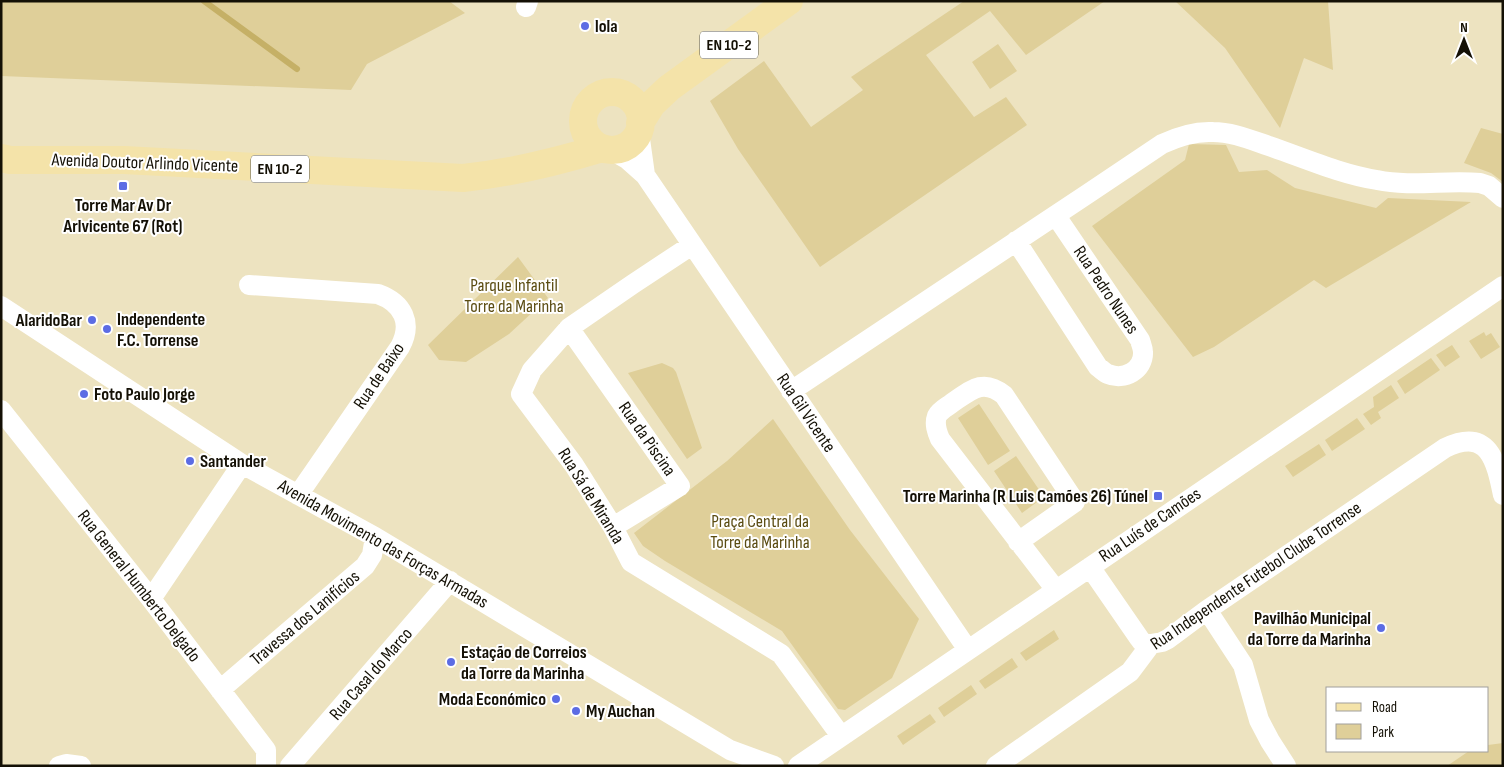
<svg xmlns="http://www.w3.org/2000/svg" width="1504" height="767" viewBox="0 0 1504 767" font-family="'Sofia Sans Condensed',sans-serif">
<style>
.green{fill:#dfcf99}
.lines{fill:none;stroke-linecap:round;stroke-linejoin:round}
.stream{stroke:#c5b066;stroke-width:6}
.minor{stroke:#fff;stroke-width:20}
.primary{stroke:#f4e3a9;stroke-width:28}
.poi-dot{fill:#5c6ce4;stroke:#fff;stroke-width:2}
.labels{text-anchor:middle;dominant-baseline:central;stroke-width:4;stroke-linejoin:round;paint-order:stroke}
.shield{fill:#fff;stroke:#5a5850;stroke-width:1}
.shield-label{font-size:16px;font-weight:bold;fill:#141005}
.poi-label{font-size:18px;font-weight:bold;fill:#141005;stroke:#fff;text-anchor:start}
.street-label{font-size:18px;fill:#141005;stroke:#fff}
.park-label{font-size:18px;fill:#5b4c12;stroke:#fff}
</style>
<rect width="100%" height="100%" fill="#ede3c0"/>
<path class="green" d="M1 1H449L465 13 367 64 351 90 1 76Z
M964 1H1105L1026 55 990 11 926 55 974 117 1006 97 1027 125 820 267 738 149 710 101 764 61 811 127 863 90 851 77Z
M1175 1H1328L1333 70 1304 58 1280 128 1225 48Z
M998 44 1017 71 990 89 972 62Z
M1481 128 1503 134V182L1491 173 1464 163Z
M1189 144 1226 145 1239 172 1267 170 1295 188 1376 208 1388 198 1471 202 1326 288 1314 280 1214 347 1193 357 1092 226 1185 160Z
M518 257 548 298 509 334 466 362 439 360 428 345Z
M1484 332 1486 336 1491 333 1500 347 1481 359 1469 341Z
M1452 345 1460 357 1445 367 1436 355Z
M1431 358 1440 370 1405 394 1397 381Z
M662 363 673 368 676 372 702 448 687 459 628 373Z
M1391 385 1399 398 1378 412 1381 418 1371 425 1363 414 1374 407 1373 397Z
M979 404 1010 451 988 465 958 418Z
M1357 418 1365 429 1332 451 1325 440Z
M773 419 850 530 919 619 892 678 845 710 838 709 782 631 665 561 643 546 634 533 727 461Z
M1319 444 1326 455 1293 477 1285 466Z
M1016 456 1044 497 1022 513 994 471Z
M1054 630 1059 639 1026 661 1020 653Z
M1012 658 1018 667 985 689 979 681Z
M971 685 977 694 944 717 938 708Z
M930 714 936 722 903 745 897 736Z
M1503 743V766H1447L1469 751H1488V745Z"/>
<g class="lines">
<path class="stream" d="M204 1 297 69"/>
<path class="minor" d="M526 7 528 1
M639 132 645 175
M611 150 627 159 645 175 968 650
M1016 241 1098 367C1101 369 1105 373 1108 374 1124 381 1144 370 1143 352 1143 348 1141 344 1140 340L1056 216
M692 245 633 284 569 328 532 370 521 394 574 465 613 527 631 562 781 654 841 736
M249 285 378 294C403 303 413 323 400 347L298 495
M1 306 242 464 375 537 730 750 774 766
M569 328 680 486 613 527
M791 391C915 308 1039 227 1162 144 1179 136 1195 131 1213 132 1232 132 1251 140 1269 146 1304 158 1340 174 1377 180 1411 187 1446 180 1480 183L1489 186 1503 198
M1 410 151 599 266 750V766
M1018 542 1075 502 1004 395C983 378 971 390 952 403 947 407 940 410 937 416 934 424 937 432 940 439L1056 590
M1090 567 1139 638 1142 642 1151 644 1162 642 1168 639 1207 610 1445 448C1489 427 1496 461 1503 495
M151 599 242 464
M1207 610 1243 665 1259 720 1270 741 1286 766
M220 690 365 566 372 555 375 537
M59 766 66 764 81 766
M290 766 450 581
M798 766 1503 286
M996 766 1130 672 1151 644"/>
<path class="primary" d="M583 121a29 29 0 1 1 58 0a29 29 0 1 1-58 0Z
M640 123 652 104 669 88 789 1
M1 158 10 160H124L463 178C511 173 556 162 602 148"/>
</g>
<g class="poi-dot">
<circle cx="585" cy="26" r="5"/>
<rect x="118" y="181" width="10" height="10" rx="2.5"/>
<circle cx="92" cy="320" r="5"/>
<circle cx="107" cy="329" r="5"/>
<circle cx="84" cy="394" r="5"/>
<circle cx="190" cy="461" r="5"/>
<rect x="1153" y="491" width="10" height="10" rx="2.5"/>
<circle cx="1381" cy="628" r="5"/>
<circle cx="451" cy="662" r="5"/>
<circle cx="556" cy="699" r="5"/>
<circle cx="576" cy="711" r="5"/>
</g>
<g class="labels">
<g class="shield">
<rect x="700" y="31.5" width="58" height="27" rx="4"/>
<rect x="251" y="155.5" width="58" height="27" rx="4"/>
</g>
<g class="shield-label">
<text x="729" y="45">EN 10-2</text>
<text x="280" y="169">EN 10-2</text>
</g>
<g class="poi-label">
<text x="595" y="26">lola</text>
<text x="123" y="205" text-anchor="middle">Torre Mar Av Dr<tspan x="123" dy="21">Arlvicente 67 (Rot)</tspan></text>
<text x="117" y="319">Independente<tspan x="117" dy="21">F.C. Torrense</tspan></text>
<text x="82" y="320" text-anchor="end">AlaridoBar</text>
<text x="94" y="394">Foto Paulo Jorge</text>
<text x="200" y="461">Santander</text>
<text x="1148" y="496" text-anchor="end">Torre Marinha (R Luis Camões 26) Túnel</text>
<text x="1371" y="618" text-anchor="end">Pavilhão Municipal<tspan x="1371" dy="21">da Torre da Marinha</tspan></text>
<text x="461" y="652">Estação de Correios<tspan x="461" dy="21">da Torre da Marinha</tspan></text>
<text x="546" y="699" text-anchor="end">Moda Económico</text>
<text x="586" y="711">My Auchan</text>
</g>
<g class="street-label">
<text transform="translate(145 163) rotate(2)">Avenida Doutor Arlindo Vicente</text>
<text transform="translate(1106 290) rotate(56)">Rua Pedro Nunes</text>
<text transform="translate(379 376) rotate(-56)">Rua de Baixo</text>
<text transform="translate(806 413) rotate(56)">Rua Gil Vicente</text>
<text transform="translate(647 439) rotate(55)">Rua da Piscina</text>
<text transform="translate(591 496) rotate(58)">Rua Sá de Miranda</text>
<text transform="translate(1150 525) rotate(-34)">Rua Luís de Camões</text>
<text transform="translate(383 544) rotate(30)">Avenida Movimento das Forças Armadas</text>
<text transform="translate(1256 576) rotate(-34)">Rua Independente Futebol Clube Torrense</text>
<text transform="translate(139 586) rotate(52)">Rua General Humberto Delgado</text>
<text transform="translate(305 618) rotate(-40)">Travessa dos Lanifícios</text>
<text transform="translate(371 674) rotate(-49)">Rua Casal do Marco</text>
</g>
<g class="park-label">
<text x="514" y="285">Parque Infantil<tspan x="514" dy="21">Torre da Marinha</tspan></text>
<text x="760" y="521">Praça Central da<tspan x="760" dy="21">Torre da Marinha</tspan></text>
</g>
</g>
<rect width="1504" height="767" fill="none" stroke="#141005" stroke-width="5"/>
<rect x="1326" y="687" width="162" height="65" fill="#ffffff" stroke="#a19f9b"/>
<rect x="1336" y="703" width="25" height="8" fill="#f4e3a9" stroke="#a19f9b"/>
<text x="1372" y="712" font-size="15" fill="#141005">Road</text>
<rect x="1336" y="724" width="25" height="15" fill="#dfcf99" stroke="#a19f9b"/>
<text x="1372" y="737" font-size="15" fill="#141005">Park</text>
<g transform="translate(1464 40)" stroke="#ffffff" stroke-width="4" paint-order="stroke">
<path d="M0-4L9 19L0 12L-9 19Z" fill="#141005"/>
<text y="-8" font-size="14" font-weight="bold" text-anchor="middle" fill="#141005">N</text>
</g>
</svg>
